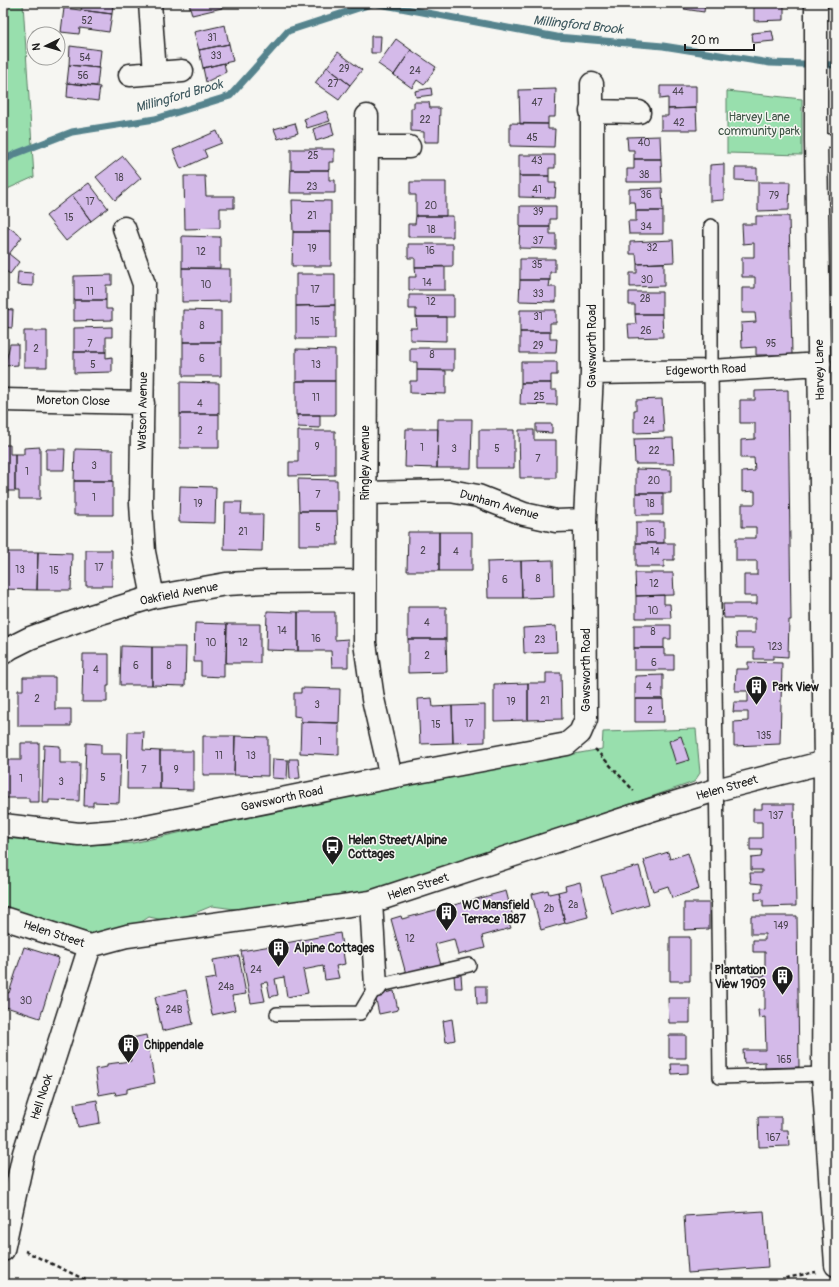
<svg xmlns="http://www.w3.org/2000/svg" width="839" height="1287" viewBox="0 0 839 1287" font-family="Pangolin,sans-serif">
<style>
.green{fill:#98dfad;stroke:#5a7e64}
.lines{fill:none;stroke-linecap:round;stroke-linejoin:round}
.stream{stroke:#54838d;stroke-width:7}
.building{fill:#d4bae9;stroke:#1c1c1c}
.lane-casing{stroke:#1c1c1c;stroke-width:16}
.street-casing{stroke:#1c1c1c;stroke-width:25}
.path{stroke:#1c1c1c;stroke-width:2.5;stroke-dasharray:4 3;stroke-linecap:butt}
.lane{stroke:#f6f6f2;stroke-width:13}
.street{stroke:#f6f6f2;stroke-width:22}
.labels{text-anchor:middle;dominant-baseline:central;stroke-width:3;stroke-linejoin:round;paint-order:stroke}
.number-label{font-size:10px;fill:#4a444f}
.park-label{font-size:12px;fill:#415648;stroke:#f6f6f2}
.street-label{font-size:12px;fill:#1c1c1c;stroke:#f6f6f2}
.poi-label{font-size:12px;font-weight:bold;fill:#1c1c1c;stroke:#f6f6f2;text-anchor:start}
.water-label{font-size:13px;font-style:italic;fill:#3d585e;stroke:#f6f6f2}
</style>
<rect width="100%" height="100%" fill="#f6f6f2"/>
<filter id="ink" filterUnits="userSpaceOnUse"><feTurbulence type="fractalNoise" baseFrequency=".025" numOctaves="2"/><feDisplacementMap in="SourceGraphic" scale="8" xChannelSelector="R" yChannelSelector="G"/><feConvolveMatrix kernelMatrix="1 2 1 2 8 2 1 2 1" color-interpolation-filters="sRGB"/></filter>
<g filter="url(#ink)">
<path class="green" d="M3 3H23L34 177 3 191Z
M727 91 802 99V155L727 153Z
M696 729 700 773 694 782 584 820 560 839 530 837 500 856 368 897 258 912 212 906 173 922 149 917 127 931 88 937 3 908V838L89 845 133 843 354 794 602 749 603 732Z"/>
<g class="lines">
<path class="stream" d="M3 161 15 154 72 132 155 119 230 96 288 31 374 3 557 37 663 46 770 63 836 65"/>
</g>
<path class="building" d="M82 3H113L112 14 81 10Z
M189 3H221L222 8 192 15Z
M685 3H705L704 12 684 9Z
M754 3H784V20L754 21Z
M64 8 112 14 109 32 80 28 79 34 61 32Z
M225 25 229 44 199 50 194 32Z
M33 31 53 34H34V43L32 42Z
M772 31 774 41 753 43 752 33Z
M371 36H381L380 53H371Z
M396 39 411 50 394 75 378 64Z
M229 44 233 61 203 68 199 50Z
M70 46 101 50 99 68 69 65Z
M411 50 436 67 424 85 417 80 412 88 394 75Z
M338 52 362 70 350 85 327 67Z
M224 63 226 72 206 82 203 68Z
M69 65 99 68 97 86 67 83Z
M327 67 350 85 339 100 315 83Z
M68 83 100 87 98 101 67 97Z
M660 86H696V108L668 109V98L660 99Z
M431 88 432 95 416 97 415 91Z
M556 89 555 117H548V124H520L519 90Z
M414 102H429L430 108H440L439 142H424V132L411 131V108H414Z
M696 108 697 130H661V116H668V109Z
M326 111 330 121 307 128 304 119Z
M295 123 298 133 278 139 274 129Z
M331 123 334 135 316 141 313 129Z
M510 123 548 124V129H555L554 147 510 146Z
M217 131 222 143 204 150 207 157 181 169 173 150Z
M660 136 661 159H634V150H628L627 137Z
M291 149H334V162H329V170H291Z
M519 155H555V168H549V176H519Z
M123 156 141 178 115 200 96 177Z
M634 159H661L662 182H627V169H634Z
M724 164V200L710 201V165Z
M735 168H757V181L735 180Z
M291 170H329V180H335V193H290Z
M184 176H205L206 196H234V208H220V228L185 229Z
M519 176H549V183H556L555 198 519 197Z
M410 182H446V216H416V195H410Z
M758 182H790L789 210 758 211Z
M89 183 108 208 91 221 72 195Z
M662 188 663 211H636L635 202H629V189Z
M72 195 91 221 66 241 46 216Z
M292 200 331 201V232H293Z
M520 206H556V219H550V227H520Z
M636 211H663V234H629L628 221H636Z
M416 216H453V237H408V224H415Z
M756 216H789L792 355H756V347L742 348 741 323 756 322 755 313H742V288H755V277H742V257H754V243L743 244 742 224H756Z
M6 225 22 237 9 254 19 262 10 274 3 269V230Z
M520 227H550V234H556V249L519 248Z
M293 232H331V266H292Z
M182 236 220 237V268H182Z
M673 240 674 262 637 264 636 254H630V242Z
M408 244H453V266L415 267V258H408Z
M520 259H555V272H550V280H520Z
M664 263V286L630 287V273H637V264Z
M415 267H445V290H409V277H416Z
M182 268 230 269V301L182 302Z
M18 272 33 273V286L17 285Z
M296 274H335V305L296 306Z
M112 275V285H106V300H74V276Z
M520 280H550L549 287H556V302L519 301Z
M629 292H662V314H635V305H629Z
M409 295H454V317H416V309H409Z
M74 300H106V309H112V320L74 321Z
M335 305V339H296V306Z
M3 309 13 310 12 328 3 327Z
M183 310 221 311V342H183Z
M520 310H556V323H550V332H520Z
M635 314H662L663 337 629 338 628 324H636Z
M416 317H446V341L410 340V328H417Z
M112 327V337H106V352H74V328Z
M24 331H47V367H24Z
M520 332H550V339H557L556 353H520Z
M183 342H221V376H183Z
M10 344H18V365L5 366Z
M410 348H454V370H417V362H410Z
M296 349 335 350V381H296Z
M74 352H106V358L112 357V372L74 373Z
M521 362H557V375H551V383H521Z
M417 370 446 371V394L410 393V381H417Z
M296 381H335V415H296Z
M180 382 219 383V414H180Z
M521 383H551V390H557V405L520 404Z
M788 390 791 620H789L788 657 773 656V659H754V648H737L736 633H755V618H724L723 604H757V596H744V575H757V561H736V538H756V527H742V504H755V491L742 492V472L755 471 754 458H741V440L755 439V423H740V400H755V391Z
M662 399 664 432 634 433V410H636V400Z
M180 414H219V448H180Z
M297 415H320V428L298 427Z
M438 419H472L471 468H437Z
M536 424H552V433L536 432Z
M406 429H438L437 468 405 467Z
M479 430H514V468H479Z
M519 430H534V440H556V478H520Z
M298 431H335V475L289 476V462H298Z
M673 438 674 464H635L634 439Z
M3 445H10V454H15V491H3Z
M40 447V499H19V491H15V454H24V448Z
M46 449H65L64 470H46Z
M75 449 113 450V481H74Z
M636 469 671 470V493H636Z
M298 479 337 480V511H299Z
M74 481H113V515H74Z
M180 486 216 487 215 523 179 522Z
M636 493H663V515H636Z
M225 502H242L241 514H263L262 551 224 550Z
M299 511H337L338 545H299Z
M636 522H664V543H636Z
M408 532H439V571H407Z
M439 532H472V571H439Z
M636 543H674V560H664V567H636Z
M86 550H112V586H86Z
M4 552H38L37 590 3 589Z
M38 552 72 553 71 590H37Z
M553 560 554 597 522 598 521 561Z
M521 561 522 598H488L487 562Z
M635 573H673L674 595 636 596Z
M664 595V604H670L671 618H636V596Z
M408 607H446V639H408Z
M267 611 298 612V651L266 650Z
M298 612H335V640L348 639V667H332L331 651H298Z
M195 623 227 624 226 663H224V677L201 676V662H194Z
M227 624H260V663H226Z
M634 625H671V639H664V648H634Z
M556 626 557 652 524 653 523 628Z
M408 639H446L447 672 408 673Z
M121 646 152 647V685H120Z
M152 647H186L185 686 152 685Z
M634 648H664V655H674V670H634Z
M83 654H109V686H107V702H82Z
M748 662 782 663 780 744 734 746V722L748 721V712H733L734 702H748V691H735L736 669H748Z
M546 673H561L562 719 528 720V683H546Z
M663 675V699H635V676Z
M23 677H55V709H71V726H18V690H23Z
M528 683V720L494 721V684Z
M301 688 340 689 339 723 301 722V717L294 716V693H301Z
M432 698 433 707 452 706 453 743 420 744 418 699Z
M635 699H663L664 722H635Z
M485 705V742L453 743 452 706Z
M301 722 339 723V755L300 753Z
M128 732H144L143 750 160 751V789H127Z
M203 736H235L234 775H203Z
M235 736 268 737V776L234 775Z
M681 736 689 760 676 764 669 741Z
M21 743H39V802H29V798H3V760H21Z
M86 743 101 744V754H121L119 803 93 802V806H84Z
M44 745 60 746V763H80L79 801 49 800V803H42Z
M160 751H193V790L160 789Z
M273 759 288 760 287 779 272 778Z
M289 759H298L300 778 290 779Z
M762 804H794L796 906 763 907V899L755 900V892H762V884L751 883 750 873H762V870H751V858L761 857 762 850H750V838H762V822H753V809H762Z
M668 852 670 859 688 853 699 889 672 898 668 886 653 891 644 863H645L644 860Z
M639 866 649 904 612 914 601 876Z
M580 882 588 917 565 923 558 892 566 890 565 886Z
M548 890 549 894 558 892 565 923 541 930 532 894Z
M506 891 514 921 509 923 511 928 482 936 485 948 458 955 454 939 435 944 441 965 406 974 391 919 401 916 402 919Z
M684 903H709V929L684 930Z
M751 916H797L799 1067 765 1068V1062L744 1063 743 1050H766L765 1017 759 1018 758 1010 765 1009V984H751V976H765V952H753V940H765V934H751Z
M340 933 345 964 336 966 339 978 325 980 323 966 303 970 308 993 287 997 284 977 275 979 278 995 270 997 267 982 261 983 265 1001 251 1003 241 951 271 946V943L274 942 275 945Z
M670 937H690V981H670Z
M24 947 59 958 40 1018 3 1006V991L9 993Z
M239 956 246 994 232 996 235 1010 212 1015 205 980 216 978 213 960Z
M454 975H461L462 988H455Z
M476 986H486V1004H477Z
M186 990 193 1024 162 1031 155 997Z
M394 991 398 1010 379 1014 375 995Z
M668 998H690V1023H669Z
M452 1019 455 1040 446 1042 443 1021Z
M146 1035 155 1083 127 1089V1093L116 1095 115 1092 99 1095 95 1069 107 1067V1064L131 1061 127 1039Z
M669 1035H686V1058H669Z
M671 1064H688V1073L672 1074Z
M97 1100 100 1123 78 1127 74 1104Z
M758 1117H781V1130H788L789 1146 759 1147Z
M764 1211 768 1267 688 1273 684 1216Z"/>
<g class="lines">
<defs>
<path id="lane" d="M816 141H836
M711 226V371L720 1077 823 1074
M277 1014 360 1013 376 986 469 965"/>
<path id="street" d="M150 3 155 73
M816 3V141L825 762 823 1074 836 1265
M130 75 182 71
M591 111 639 112
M367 116 365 581V643L373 699 391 777
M367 147H409
M124 228 144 284 141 503 144 552 153 597
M592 373 711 371 820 364
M3 400 143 403
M365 493 450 491 478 496 524 514 556 521 585 520
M3 653 10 648 30 638 91 616 153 597 226 584 264 582 365 581
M3 825 79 834 126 830 391 777 567 744 580 733 586 719 585 520 592 373V84
M371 902 376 986
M3 918 90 946 127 936 371 902 651 810 716 790 825 762
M3 1250 24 1153 90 946"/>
</defs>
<use href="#lane" class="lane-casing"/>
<use href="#street" class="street-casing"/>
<path class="path" d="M595 749 634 791
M25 1251 94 1284
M782 1284 786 1278 816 1272"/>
<use href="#lane" class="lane"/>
<use href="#street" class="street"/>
</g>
</g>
<defs>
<symbol id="building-pin" viewBox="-11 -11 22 30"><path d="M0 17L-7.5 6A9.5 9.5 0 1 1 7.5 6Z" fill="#1c1c1c" stroke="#f6f6f2"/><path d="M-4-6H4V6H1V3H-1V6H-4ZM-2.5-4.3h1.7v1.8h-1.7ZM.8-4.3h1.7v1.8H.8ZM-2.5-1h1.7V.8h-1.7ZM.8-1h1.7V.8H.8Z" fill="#fff"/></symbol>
<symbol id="bus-pin" viewBox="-11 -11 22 30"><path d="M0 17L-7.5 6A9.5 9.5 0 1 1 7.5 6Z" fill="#1c1c1c" stroke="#f6f6f2"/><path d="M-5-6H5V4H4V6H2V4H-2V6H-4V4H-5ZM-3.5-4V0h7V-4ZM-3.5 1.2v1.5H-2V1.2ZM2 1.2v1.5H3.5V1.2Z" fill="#fff"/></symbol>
</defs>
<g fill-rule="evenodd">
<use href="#building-pin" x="744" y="674" width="25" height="34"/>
<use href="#bus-pin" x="320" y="834" width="25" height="34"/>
<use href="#building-pin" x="434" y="900" width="25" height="34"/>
<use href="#building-pin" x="266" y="936" width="25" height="34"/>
<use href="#building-pin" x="770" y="964" width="25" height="34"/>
<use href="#building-pin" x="116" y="1032" width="25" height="34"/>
</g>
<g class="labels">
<g class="number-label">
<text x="87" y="21">52</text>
<text x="212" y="38">31</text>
<text x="216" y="56">33</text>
<text x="85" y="58">54</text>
<text x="344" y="69">29</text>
<text x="415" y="71">24</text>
<text x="83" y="76">56</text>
<text x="333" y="84">27</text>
<text x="678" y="92">44</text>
<text x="537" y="103">47</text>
<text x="425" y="120">22</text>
<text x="679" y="123">42</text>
<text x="532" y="138">45</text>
<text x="644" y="143">40</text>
<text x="313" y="156">25</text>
<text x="537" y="161">43</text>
<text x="644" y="175">38</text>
<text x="119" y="178">18</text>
<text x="312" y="187">23</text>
<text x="537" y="190">41</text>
<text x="646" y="195">36</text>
<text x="774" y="196">79</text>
<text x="90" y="202">17</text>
<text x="431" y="206">20</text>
<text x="538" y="212">39</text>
<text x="312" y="216">21</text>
<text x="69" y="218">15</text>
<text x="646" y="227">34</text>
<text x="431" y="230">18</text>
<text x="538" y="241">37</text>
<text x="652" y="248">32</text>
<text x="312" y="249">19</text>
<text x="430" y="251">16</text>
<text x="201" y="252">12</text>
<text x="537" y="265">35</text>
<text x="647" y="280">30</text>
<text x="427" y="283">14</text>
<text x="206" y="285">10</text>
<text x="315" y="290">17</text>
<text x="90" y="292">11</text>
<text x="538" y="294">33</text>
<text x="645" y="299">28</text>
<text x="431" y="302">12</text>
<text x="538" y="317">31</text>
<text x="315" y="322">15</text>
<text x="202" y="326">8</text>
<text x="646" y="331">26</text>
<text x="90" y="344">7</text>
<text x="771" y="344">95</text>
<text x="538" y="346">29</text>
<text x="36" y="349">2</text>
<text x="432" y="355">8</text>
<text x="202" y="359">6</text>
<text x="93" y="365">5</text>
<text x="316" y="365">13</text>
<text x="539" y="397">25</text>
<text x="316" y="398">11</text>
<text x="200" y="404">4</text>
<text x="649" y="421">24</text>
<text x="200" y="431">2</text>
<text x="317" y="447">9</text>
<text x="422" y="448">1</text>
<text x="454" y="449">3</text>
<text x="497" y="449">5</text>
<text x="654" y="451">22</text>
<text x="538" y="459">7</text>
<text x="94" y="466">3</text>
<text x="27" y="472">1</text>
<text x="654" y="481">20</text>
<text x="318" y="495">7</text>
<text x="94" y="498">1</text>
<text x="198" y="504">19</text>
<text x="650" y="504">18</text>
<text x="318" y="528">5</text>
<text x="243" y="532">21</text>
<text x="650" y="533">16</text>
<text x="423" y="551">2</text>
<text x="456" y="552">4</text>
<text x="655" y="552">14</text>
<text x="99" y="568">17</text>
<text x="20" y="570">13</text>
<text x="54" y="571">15</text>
<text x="538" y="579">8</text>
<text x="505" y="580">6</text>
<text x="654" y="584">12</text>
<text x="653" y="611">10</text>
<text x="427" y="623">4</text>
<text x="282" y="631">14</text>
<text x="653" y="632">8</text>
<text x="316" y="639">16</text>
<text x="540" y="640">23</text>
<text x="211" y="643">10</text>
<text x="243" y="643">12</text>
<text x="775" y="647">123</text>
<text x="427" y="656">2</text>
<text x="654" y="663">6</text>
<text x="136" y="666">6</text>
<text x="169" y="666">8</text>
<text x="96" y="670">4</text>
<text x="649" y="687">4</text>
<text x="37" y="699">2</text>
<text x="545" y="701">21</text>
<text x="511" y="702">19</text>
<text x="317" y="705">3</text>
<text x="650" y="711">2</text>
<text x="469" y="724">17</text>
<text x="436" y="725">15</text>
<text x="764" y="736">135</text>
<text x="320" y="742">1</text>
<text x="219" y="756">11</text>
<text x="251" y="756">13</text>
<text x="144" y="770">7</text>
<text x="176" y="770">9</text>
<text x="103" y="778">5</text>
<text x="21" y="779">1</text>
<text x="61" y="782">3</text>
<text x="776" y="816">137</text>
<text x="573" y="905">2a</text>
<text x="549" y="909">2b</text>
<text x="781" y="926">149</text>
<text x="410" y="939">12</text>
<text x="256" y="970">24</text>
<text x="226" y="987">24a</text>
<text x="26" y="1001">30</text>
<text x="174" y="1010">24B</text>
<text x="784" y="1060">165</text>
<text x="773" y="1138">167</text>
</g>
<g class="park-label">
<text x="759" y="117">Harvey Lane<tspan x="759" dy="14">community park</tspan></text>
</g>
<g class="street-label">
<text transform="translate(592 346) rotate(-90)">Gawsworth Road</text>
<text transform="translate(706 370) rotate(-2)">Edgeworth Road</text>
<text transform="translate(820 370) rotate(-91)">Harvey Lane</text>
<text transform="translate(73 401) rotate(1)">Moreton Close</text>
<text transform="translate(143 411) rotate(-89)">Watson Avenue</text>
<text transform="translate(365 463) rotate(-90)">Ringley Avenue</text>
<text transform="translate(499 505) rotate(16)">Dunham Avenue</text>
<text transform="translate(179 594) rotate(-11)">Oakfield Avenue</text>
<text transform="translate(586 670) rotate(-90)">Gawsworth Road</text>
<text transform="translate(727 788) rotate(-16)">Helen Street</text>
<text transform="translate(282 799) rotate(-12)">Gawsworth Road</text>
<text transform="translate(418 887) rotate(-18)">Helen Street</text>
<text transform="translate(54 934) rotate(18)">Helen Street</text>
<text transform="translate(42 1097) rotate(-72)">Hell Nook</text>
</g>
<g class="poi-label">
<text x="772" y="687">Park View</text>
<text x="348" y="840">Helen Street/Alpine<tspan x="348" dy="14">Cottages</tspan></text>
<text x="462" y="905">WC Mansfield<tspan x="462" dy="14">Terrace 1887</tspan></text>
<text x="294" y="948">Alpine Cottages</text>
<text x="766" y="970" text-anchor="end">Plantation<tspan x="766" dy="14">View 1909</tspan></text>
<text x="144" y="1045">Chippendale</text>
</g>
<g class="water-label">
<text transform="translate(578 25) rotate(6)">Millingford Brook</text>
<text transform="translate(179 96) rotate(-16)">Millingford Brook</text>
</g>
</g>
<rect width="839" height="1287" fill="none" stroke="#f6f6f2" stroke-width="16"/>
<rect x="8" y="8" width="823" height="1271" fill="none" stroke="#1c1c1c" stroke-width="1.5" filter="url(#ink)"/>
<g transform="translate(46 46) rotate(265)"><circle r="19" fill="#f6f6f2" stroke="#9f9f9c"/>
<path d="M0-3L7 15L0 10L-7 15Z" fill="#1c1c1c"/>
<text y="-6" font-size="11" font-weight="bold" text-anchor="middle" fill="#1c1c1c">N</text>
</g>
<path d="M685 44v6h69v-6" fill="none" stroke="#1c1c1c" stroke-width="2"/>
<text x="691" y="44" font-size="12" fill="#1c1c1c" stroke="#f6f6f2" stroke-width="3" paint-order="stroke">20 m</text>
</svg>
